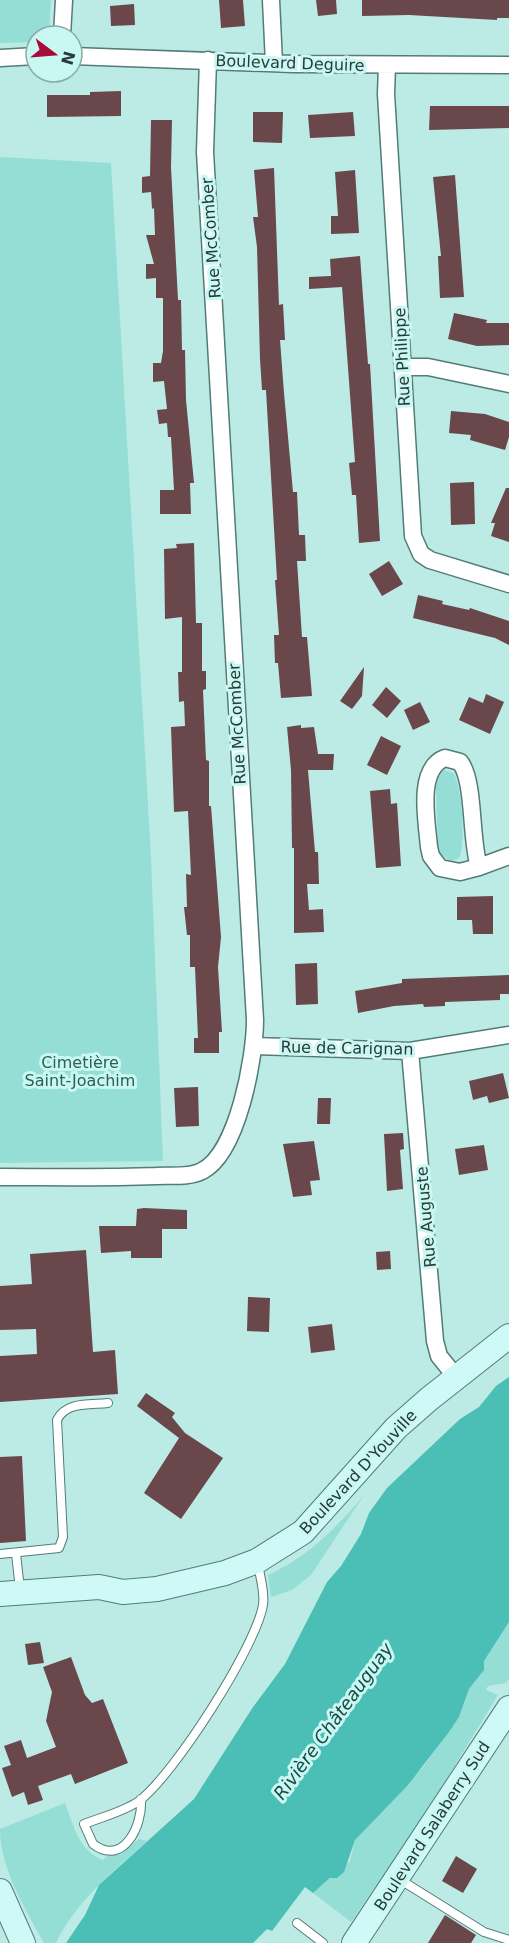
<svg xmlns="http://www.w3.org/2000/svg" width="509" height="1943" viewBox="0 0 509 1943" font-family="'DejaVu Sans',sans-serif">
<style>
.green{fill:#95ded6}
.water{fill:#4bbfb5}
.building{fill:#6a474a}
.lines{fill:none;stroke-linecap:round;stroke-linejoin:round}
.lane-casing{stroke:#517c78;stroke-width:10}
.street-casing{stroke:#517c78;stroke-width:19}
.secondary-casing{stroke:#517c78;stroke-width:26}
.lane{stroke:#fff;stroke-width:8}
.street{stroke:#fff;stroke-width:16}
.secondary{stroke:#cff9f6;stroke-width:24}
.labels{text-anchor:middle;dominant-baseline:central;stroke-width:6;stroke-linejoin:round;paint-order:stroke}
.street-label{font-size:16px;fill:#283b39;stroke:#c9f8f2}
.park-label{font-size:16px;fill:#2d5e59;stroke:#c9f8f2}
.water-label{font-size:18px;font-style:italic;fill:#184a46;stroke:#c9f8f2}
</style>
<rect width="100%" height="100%" fill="#bcebe5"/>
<path class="green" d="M0 0H51L49 34 36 36V42L0 43Z
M0 157 111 163 151 857 163 1161 0 1163Z
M444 770 453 773C462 782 466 847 459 858L451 861 441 855 438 849 436 787 438 778Z
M364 1495 311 1575 292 1590 271 1597 268 1575C308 1557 336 1528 364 1495Z
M509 1622V1679L506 1683 488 1686 486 1690 498 1695 422 1819 351 1922 313 1893 350 1861 355 1840 423 1767 459 1717 469 1689 484 1670V1661Z
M65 1803C74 1826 78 1850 103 1860L107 1856 120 1854 139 1839 147 1841C113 1872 76 1901 56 1943H44C26 1910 0 1869 0 1829Z"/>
<path class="water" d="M509 1377V1622L484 1661V1670L469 1689 459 1717 449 1732 408 1785 355 1840 344 1872 337 1878H330L313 1893 305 1887 272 1931 267 1929 253 1943H66L85 1915 99 1885 194 1799 253 1707 285 1664 327 1582 341 1566 361 1534 369 1513 387 1488 460 1419 479 1407 496 1386Z"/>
<path class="building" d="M219 0H243L245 26 221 28Z
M316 0H336L337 14 318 16Z
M362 0H509V18H497V20L409 15 362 16Z
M134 4 135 25 111 26 110 6Z
M121 91V116L47 117V95H90V92Z
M430 106H509V128L429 130Z
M253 112H283L282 143 253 142Z
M353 112 355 136 310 138 308 115Z
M151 120H172L171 167 178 300H181L182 350H185L186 400 194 483H190L191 514H160V490H174L171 437H168L167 423 159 424 157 410 167 409 164 381 153 382V363H161L163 351V298H156V278L146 279V264H154L146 235H155L154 208 152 209 151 192 142 193V177L150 176Z
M274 168 279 305 283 304 285 340H280L284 393 293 492H297L299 535H305L306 561H297L302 637H307L312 696 281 698 278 663H275L274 635H279L275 580H277L266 390H262L260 359 257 247 253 217H258L254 170Z
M355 170 359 233 331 234V216H338L335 172Z
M455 175 464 297 440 298 438 256H441L433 177Z
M360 256 368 364H370L380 541 359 543 356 495H352L349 463 355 462 342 287 309 289V277L331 276 330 259Z
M454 313 487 320 486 323H509V345L477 346 448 339Z
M451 411 485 414 509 422V437L505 450 470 440 471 435 449 433Z
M474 482 475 524 451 525 450 483Z
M506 488H509V542L491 536 495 523H491Z
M194 543 196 623H202V671H206V689L203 690 206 760 209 761V806H211L221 937 218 967 222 1032H219V1053H194V1038H198L195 967H190V935H187L184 907H187L186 874 191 875 188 811 174 812 171 727 185 726 184 701 179 702 178 672H182V617L165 619 164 549 177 548 176 544Z
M389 561 403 584 382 596 369 574Z
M418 595 443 601 442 604 469 610 470 608 509 621V645L495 638 413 618Z
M364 667 362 696 352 709 340 701Z
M386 687 401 701 387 718 372 705Z
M486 694 504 702 490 734 459 720 469 697 483 703Z
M420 702 430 722 413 730 404 710Z
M301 725V728L314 727 318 754H334L333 770H308L315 852H318L319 884H307L309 910 323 909 324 932 294 933V848H292L291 770 287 727Z
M381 736 401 746 387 775 367 765Z
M390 789 391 804 397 803 401 866 376 868 370 791Z
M493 896V934H473L472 920H457V897Z
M317 963 318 1004 296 1005 295 964Z
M509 975V994H500V1000L445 1002V1006L424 1007 423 1004 394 1006 358 1013 355 991 402 983V979Z
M503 1073 509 1098 489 1103 487 1096 473 1100 469 1081Z
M198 1087 199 1126 176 1127 174 1088Z
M318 1098H331L330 1124H317Z
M403 1133 404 1149 400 1150 403 1189 387 1191 384 1134Z
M314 1141 320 1180 310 1181 312 1195 293 1197 283 1144Z
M484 1145 488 1170 459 1175 455 1149Z
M144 1208 187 1210V1229H162V1258H131V1251L101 1253 99 1226H136L137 1209Z
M86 1250 93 1352 115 1350 118 1394 0 1402V1356L37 1354 36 1329 0 1330V1286L32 1284 30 1254Z
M390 1251 391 1269 377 1270 376 1252Z
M248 1297 270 1298 269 1332 247 1331Z
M332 1324 335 1350 311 1353 308 1327Z
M146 1393 175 1413 172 1417 185 1433 223 1458 181 1519 144 1493 179 1438 137 1406Z
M22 1456 26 1541 0 1543V1457Z
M40 1642 44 1663 28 1665 25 1644Z
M71 1657 85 1695 92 1703 103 1699 128 1763 75 1784 71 1774 38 1786 43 1800 28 1805 24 1792 12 1797 2 1768 11 1765 4 1746 21 1740 27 1758 56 1747 46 1721 52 1692 43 1667Z
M456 1856 477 1869 463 1893 442 1881Z
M445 1915 476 1935 471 1943H428Z"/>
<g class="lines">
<defs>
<path id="lane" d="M0 1554 59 1548 63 1537 57 1420C66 1401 91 1405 108 1403
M16 1554 20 1589
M141 1799C143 1826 123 1867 93 1844L84 1824C102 1817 123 1812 139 1801 173 1776 256 1647 263 1605 265 1592 260 1577 258 1564
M399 1879 484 1932 509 1940
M297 1923 323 1943"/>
<path id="street" d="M271 0 274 63
M62 36 64 0
M72 56 294 64 509 65
M0 58 36 56
M387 65 386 94 413 536 421 554 430 560 509 584
M403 367H428L509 384
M445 758 460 762C475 781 470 838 479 867L460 872 440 868 431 856 429 847C427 822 416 769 445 758Z
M479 867 509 856
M255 1046 410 1051 509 1035
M410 1051 435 1341 439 1356 456 1377
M0 1177C52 1177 104 1178 156 1176 170 1175 189 1178 202 1171 238 1153 255 1057 255 1020L205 152 208 60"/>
<path id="secondary" d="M0 1594 99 1587 123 1592 157 1589 225 1573 257 1561 303 1532 396 1428 429 1399 509 1336
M0 1891 23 1943
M354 1943 509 1708"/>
</defs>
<use href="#lane" class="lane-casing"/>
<use href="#street" class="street-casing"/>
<use href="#secondary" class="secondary-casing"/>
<use href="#lane" class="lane"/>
<use href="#street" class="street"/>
<use href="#secondary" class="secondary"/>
</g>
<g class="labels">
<g class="street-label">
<text transform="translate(290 63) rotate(2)">Boulevard Deguire</text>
<text transform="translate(211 238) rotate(-94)">Rue McComber</text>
<text transform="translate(402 357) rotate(-93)">Rue Philippe</text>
<text transform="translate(237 724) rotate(-93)">Rue McComber</text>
<text transform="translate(347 1048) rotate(1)">Rue de Carignan</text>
<text transform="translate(426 1217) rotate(-95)">Rue Auguste</text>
<text transform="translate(358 1472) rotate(-47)">Boulevard D'Youville</text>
<text transform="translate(432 1826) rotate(-57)">Boulevard Salaberry Sud</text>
</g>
<g class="park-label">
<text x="80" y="1062">Cimetière<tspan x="80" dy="18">Saint-Joachim</tspan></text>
</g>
<g class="water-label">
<text transform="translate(333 1721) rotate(-54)">Rivière Châteauguay</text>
</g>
</g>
<g transform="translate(54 54) rotate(106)"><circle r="28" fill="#c9f8f2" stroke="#89aca8" stroke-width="1.5"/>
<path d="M0-4.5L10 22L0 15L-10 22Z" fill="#a60b3a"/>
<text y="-9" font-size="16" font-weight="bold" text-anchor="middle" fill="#283b39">N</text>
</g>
</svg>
